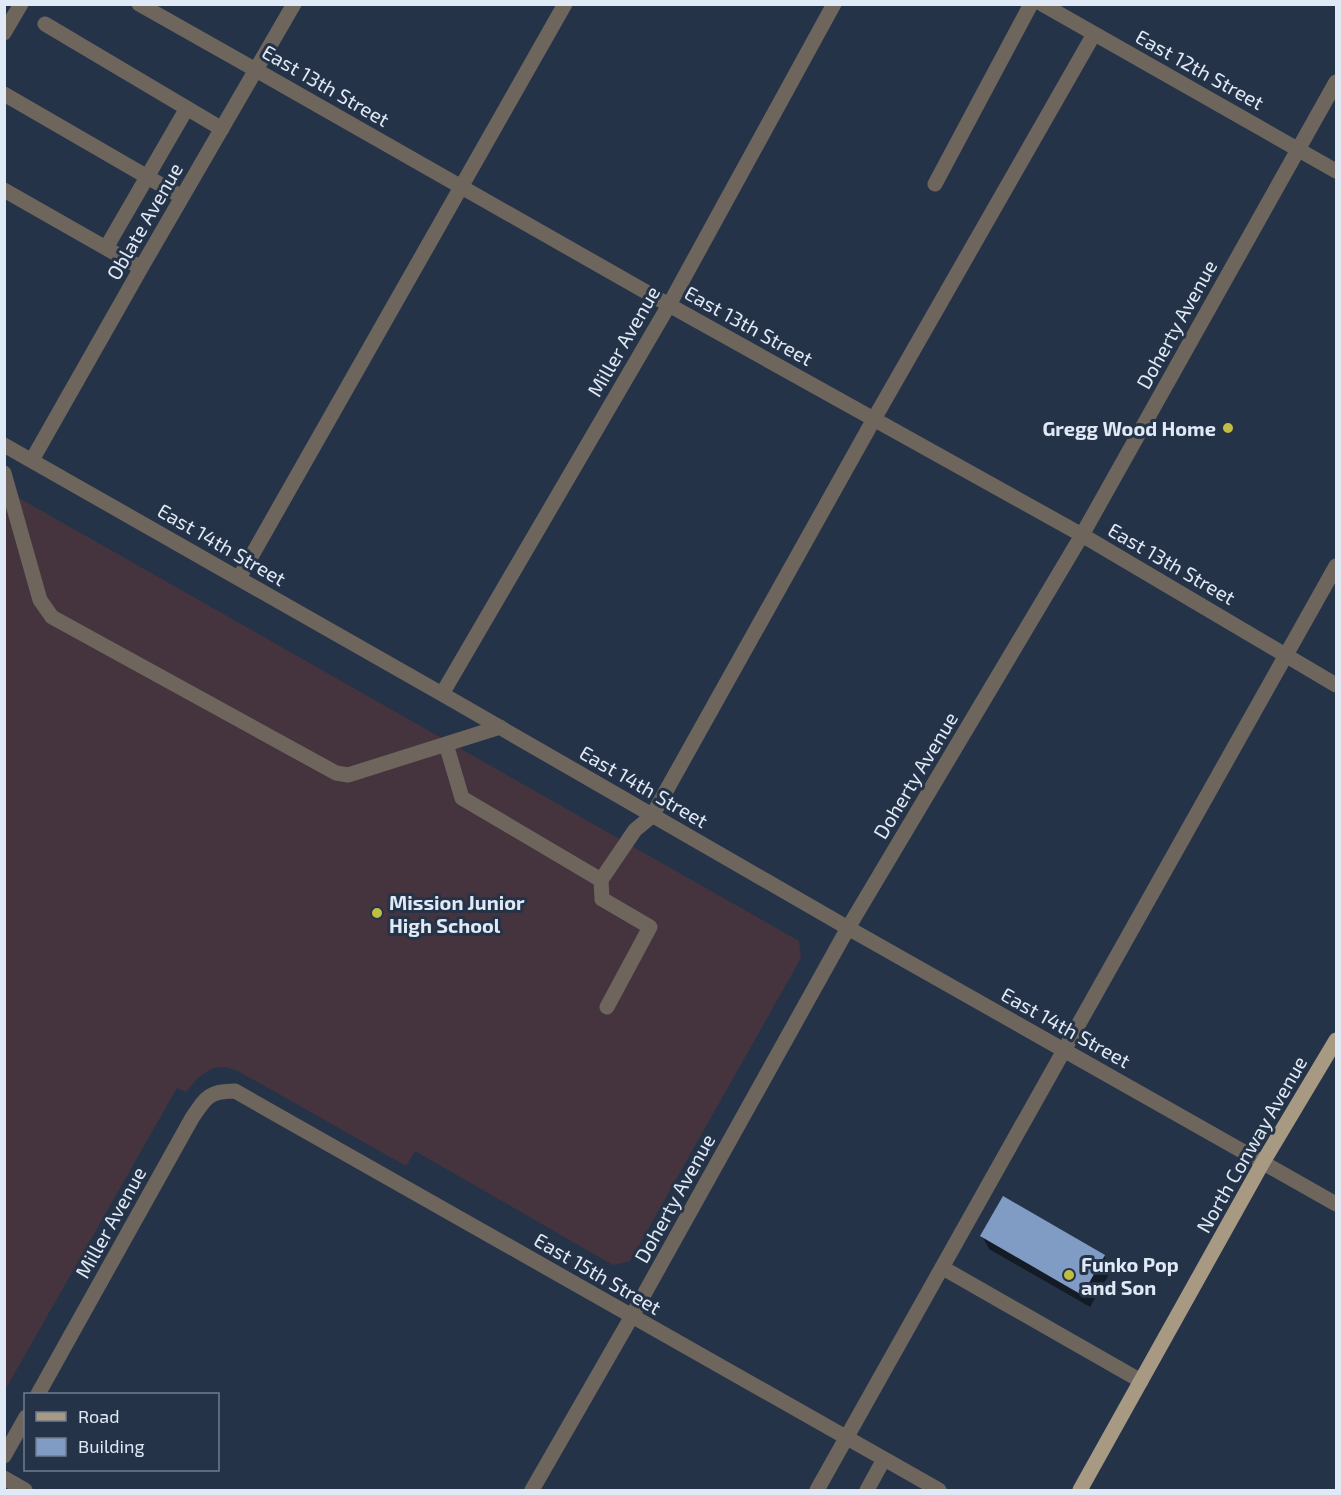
<svg xmlns="http://www.w3.org/2000/svg" width="1341" height="1495" viewBox="0 0 1341 1495" font-family="'Exo 2',sans-serif">
<style>
.education{fill:#45343e}
.shadow{fill:#0007}
.building{fill:#809bc4}
.lines{fill:none;stroke-linecap:round;stroke-linejoin:round}
.minor{stroke:#6e665c;stroke-width:15}
.major{stroke:#a89983;stroke-width:15}
.poi-dot{fill:#c1bd40;stroke:#253348;stroke-width:2}
.labels{text-anchor:middle;dominant-baseline:central;stroke-width:6;stroke-linejoin:round;paint-order:stroke}
.street-label{font-size:20px;fill:#e0e9f6;stroke:#253348}
.poi-label{font-size:20px;font-weight:bold;fill:#e0e9f6;stroke:#253348;text-anchor:start}
</style>
<rect width="100%" height="100%" fill="#253348"/>
<path class="education" d="M5 490 799 941 801 958 630 1261 613 1265 415 1151 406 1166 238 1071 226 1067 213 1068 199 1077 186 1092 177 1088 5 1390Z"/>
<path class="shadow" d="M982 1236 1104 1256 1112 1269 1090 1307 989 1249Z"/>
<path class="building" d="M1003 1196 1105 1255 1082 1295 980 1236Z"/>
<g class="lines">
<path class="minor" d="M139 4 256 70 669 305 1082 535 1336 685
M1042 4 1336 171
M45 24 222 129
M4 33 21 4
M4 94 182 197
M935 184 1031 4
M4 190 141 268
M106 248 187 108
M4 445 442 694 848 928 1336 1204
M32 460 141 268 294 4
M4 473 40 600 52 617 336 773 348 775 500 727
M239 578 565 4
M442 694 669 305 834 4
M446 744 462 798 601 880 635 830 652 816 874 419 1094 34
M601 880 602 899 650 927 607 1007
M943 1268 1141 1381
M38 1394 192 1118C206 1097 209 1091 235 1091L939 1490
M4 1456 26 1417
M4 1478 25 1490
M532 1490 632 1316 848 928 1082 535 1336 82
M817 1490 1336 566
M867 1490 884 1459"/>
<path class="major" d="M1080 1490 1263 1162 1336 1040"/>
</g>
<g class="poi-dot">
<circle cx="1228" cy="428" r="6"/>
<circle cx="377" cy="913" r="6"/>
<circle cx="1069" cy="1275" r="6"/>
</g>
<g class="labels">
<g class="street-label">
<text transform="translate(1200 69) rotate(29)">East 12th Street</text>
<text transform="translate(326 85) rotate(30)">East 13th Street</text>
<text transform="translate(144 221) rotate(-60)">Oblate Avenue</text>
<text transform="translate(1176 324) rotate(-61)">Doherty Avenue</text>
<text transform="translate(749 325) rotate(29)">East 13th Street</text>
<text transform="translate(623 341) rotate(-60)">Miller Avenue</text>
<text transform="translate(222 544) rotate(30)">East 14th Street</text>
<text transform="translate(1172 563) rotate(30)">East 13th Street</text>
<text transform="translate(915 775) rotate(-59)">Doherty Avenue</text>
<text transform="translate(644 786) rotate(30)">East 14th Street</text>
<text transform="translate(1066 1027) rotate(29)">East 14th Street</text>
<text transform="translate(1251 1144) rotate(-60)">North Conway Avenue</text>
<text transform="translate(674 1198) rotate(-61)">Doherty Avenue</text>
<text transform="translate(110 1222) rotate(-61)">Miller Avenue</text>
<text transform="translate(598 1273) rotate(30)">East 15th Street</text>
</g>
<g class="poi-label">
<text x="1216" y="428" text-anchor="end">Gregg Wood Home</text>
<text x="389" y="902">Mission Junior<tspan x="389" dy="23">High School</tspan></text>
<text x="1081" y="1264">Funko Pop<tspan x="1081" dy="23">and Son</tspan></text>
</g>
</g>
<rect width="1341" height="1495" fill="none" stroke="#e0e9f6" stroke-width="12"/>
<rect x="24" y="1393" width="195" height="78" fill="#253348" stroke="#707c8e" stroke-width="1.5"/>
<rect x="36" y="1412" width="30" height="9" fill="#a89983" stroke="#707c8e" stroke-width="1.5"/>
<text x="78" y="1423" font-size="18" fill="#e0e9f6">Road</text>
<rect x="36" y="1438" width="30" height="18" fill="#809bc4" stroke="#707c8e" stroke-width="1.5"/>
<text x="78" y="1453" font-size="18" fill="#e0e9f6">Building</text>
</svg>
